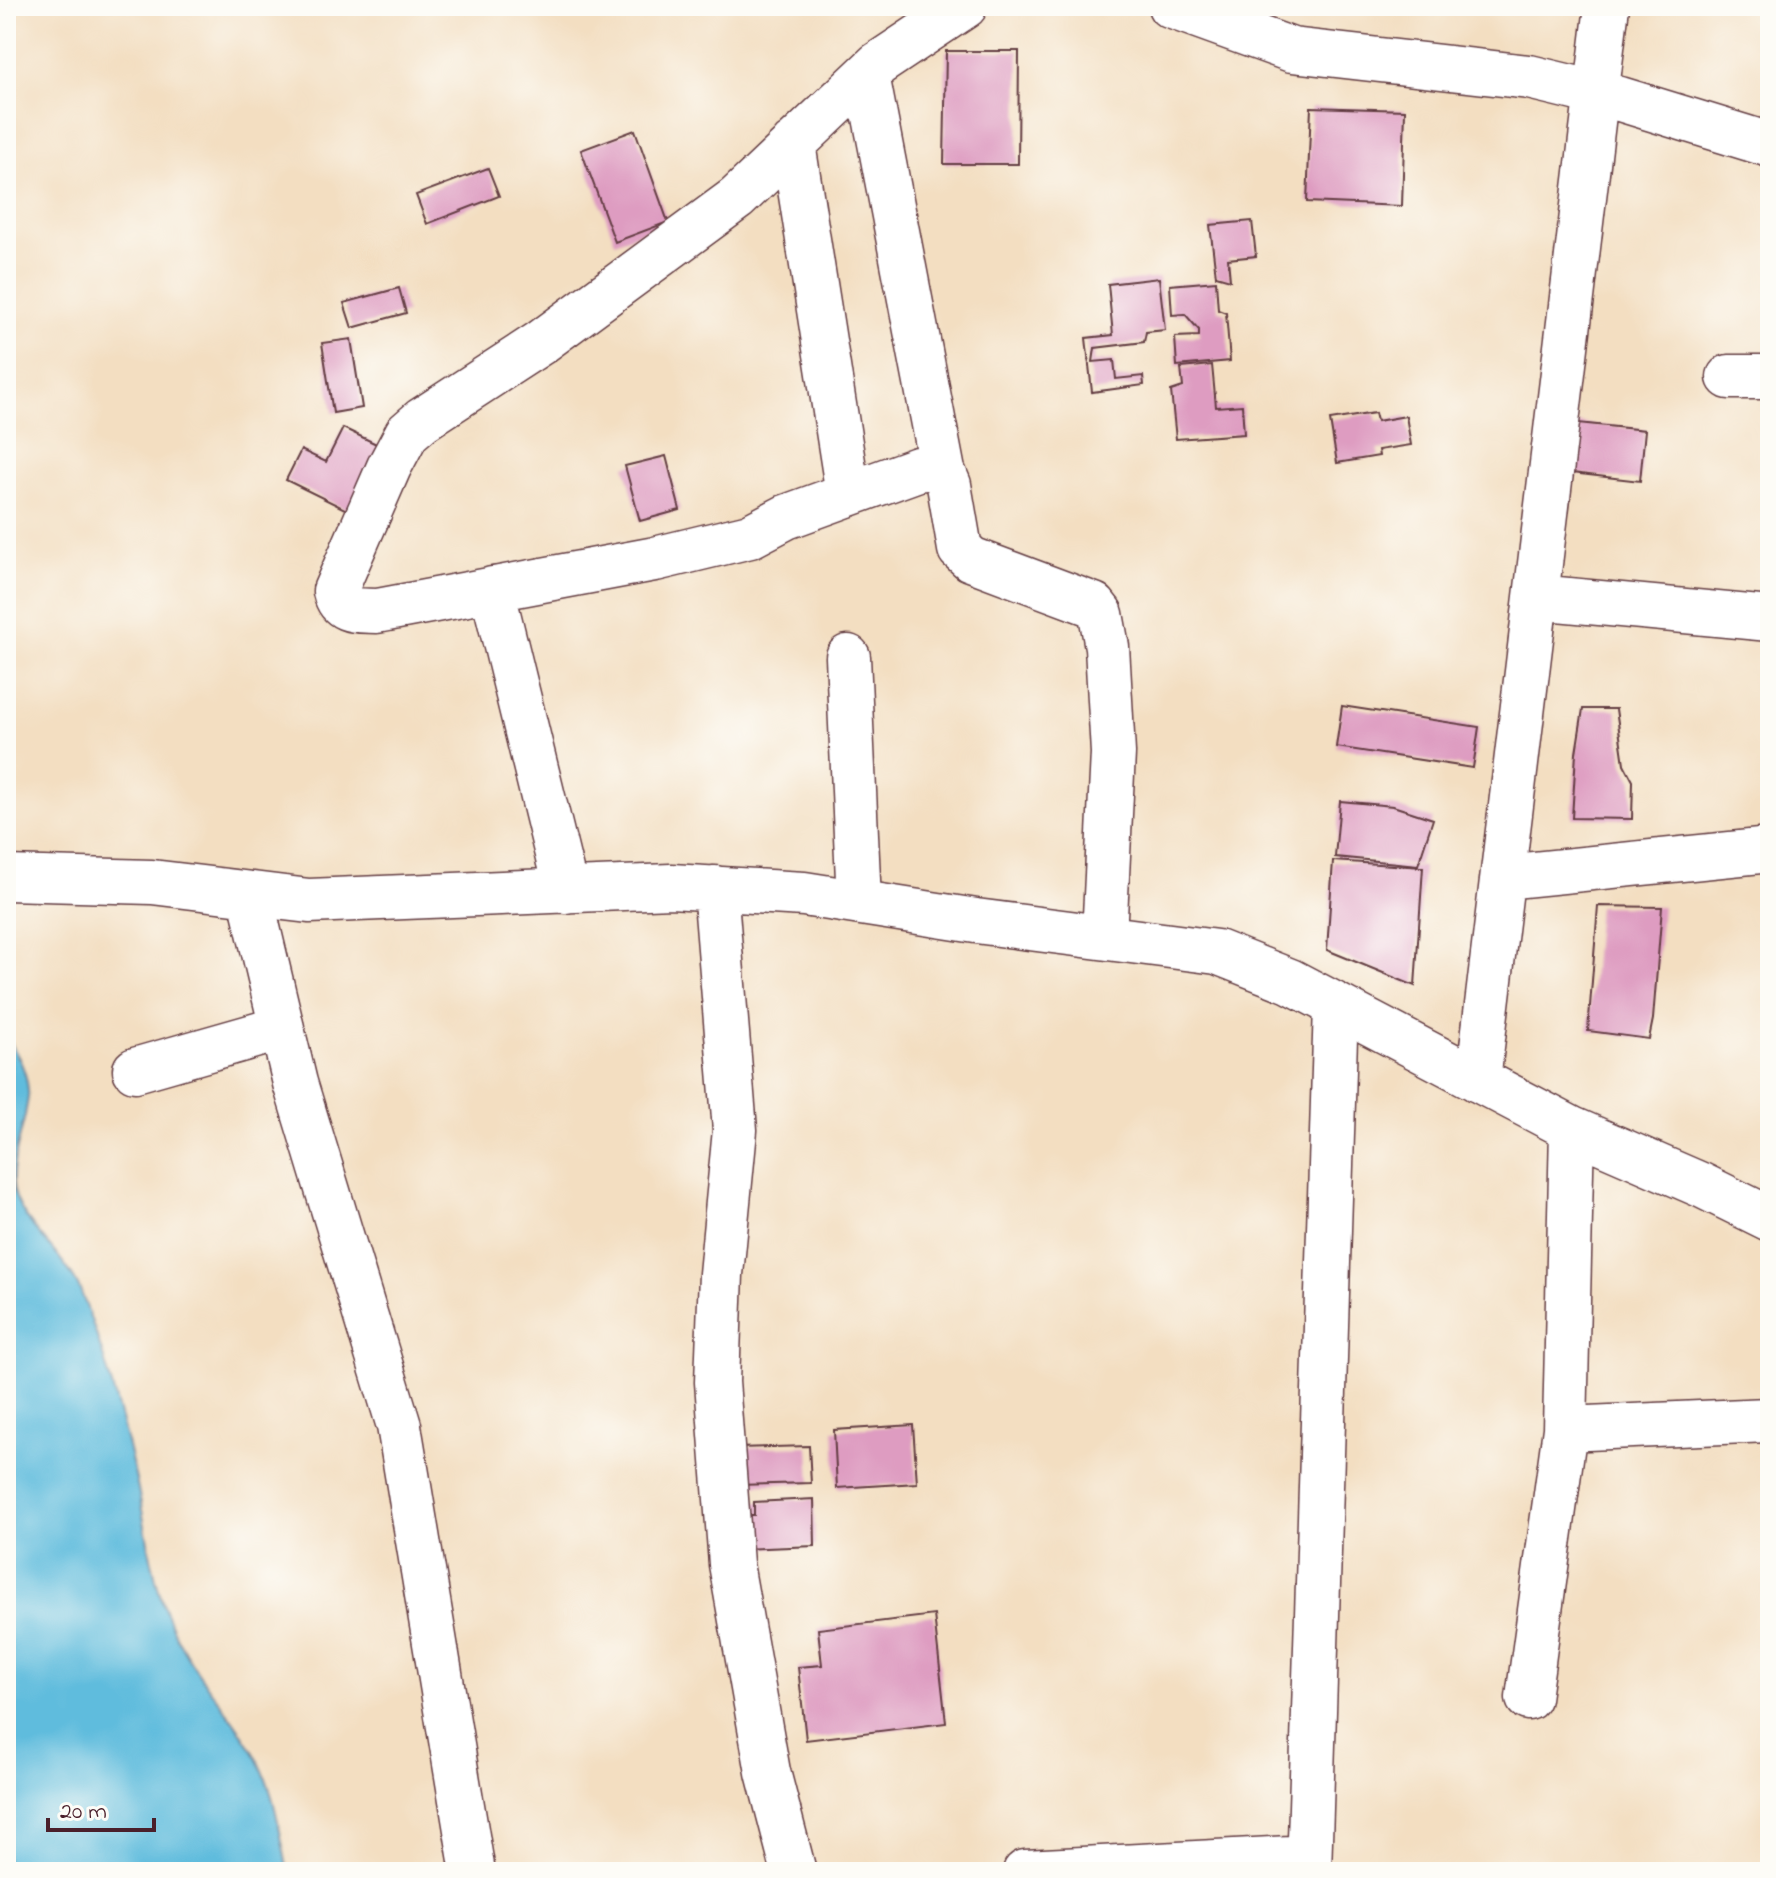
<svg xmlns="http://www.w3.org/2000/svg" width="1776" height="1878" viewBox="0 0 1776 1878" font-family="'Indie Flower',sans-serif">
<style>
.water{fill:#5ebcdd;stroke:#546e84;stroke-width:2}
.building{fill:#de9cc1}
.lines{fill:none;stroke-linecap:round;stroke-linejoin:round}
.minor-casing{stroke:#633c42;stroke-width:47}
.minor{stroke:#fff;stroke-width:44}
</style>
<rect width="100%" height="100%" fill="#fdfcf7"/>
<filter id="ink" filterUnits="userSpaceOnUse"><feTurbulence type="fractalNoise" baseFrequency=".0125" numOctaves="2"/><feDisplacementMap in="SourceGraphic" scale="16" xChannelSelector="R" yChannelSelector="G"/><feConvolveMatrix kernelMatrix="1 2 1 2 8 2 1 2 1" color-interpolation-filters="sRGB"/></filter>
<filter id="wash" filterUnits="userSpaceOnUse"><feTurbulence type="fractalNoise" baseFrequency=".006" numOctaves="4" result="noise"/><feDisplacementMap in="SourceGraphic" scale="32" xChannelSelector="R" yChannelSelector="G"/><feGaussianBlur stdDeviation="1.8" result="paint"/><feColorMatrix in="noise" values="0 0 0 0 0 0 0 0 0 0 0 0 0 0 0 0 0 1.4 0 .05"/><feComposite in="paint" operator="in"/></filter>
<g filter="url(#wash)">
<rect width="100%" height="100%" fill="#f3dec1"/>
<path class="water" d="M6 1035C16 1052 27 1070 28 1091 29 1098 26 1107 25 1115 20 1138 7 1175 16 1198 30 1233 66 1256 81 1292 105 1354 122 1419 137 1484 146 1527 151 1571 166 1613 185 1666 225 1703 253 1751 274 1785 280 1833 288 1872H6Z"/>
<g id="blocks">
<path class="building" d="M946 51H1019L1018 164H944Z
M1311 107 1405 110 1402 206 1307 202Z
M635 130 668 222 615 242 581 150Z
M488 168 499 196 427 224 416 195Z
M1252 221 1256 256 1228 259 1230 280 1216 276 1210 225Z
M1159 278 1165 330 1146 332 1144 342 1095 348 1093 362 1114 360 1116 379 1143 376 1144 385 1092 392 1086 338 1113 335 1108 284Z
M1216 281 1218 310 1226 313 1230 361 1177 366 1175 337 1199 336V330L1185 314 1172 315 1170 285Z
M399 288 406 313 352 328 344 303Z
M351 339 362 408 333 413 322 343Z
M1212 365 1216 407 1242 405 1244 434 1176 439 1171 391 1183 387 1181 368Z
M1375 413 1377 421 1406 416 1411 445 1378 450 1379 456 1337 463 1330 420Z
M1578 423 1645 430 1640 481 1572 473Z
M343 428 391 451 359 516 286 480 301 450 326 462Z
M666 456 680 510 640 521 625 466Z
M1342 706 1479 727 1473 768 1336 747Z
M1583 709H1616L1624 764 1633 781 1632 819 1572 818 1576 753Z
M1340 801 1393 806 1433 819 1418 865 1335 857Z
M1333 861 1423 867 1415 986 1327 950Z
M1598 906 1662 907 1653 1019 1649 1039 1588 1031Z
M913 1425 917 1483 837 1488 834 1430Z
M809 1446 811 1483 737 1485 736 1448Z
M814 1499 815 1546 739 1549 738 1515H754V1502Z
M934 1615 946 1723 806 1740 798 1667 822 1665 818 1629Z"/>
</g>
</g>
<g filter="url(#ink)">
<use href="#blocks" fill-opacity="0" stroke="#633c42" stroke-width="2"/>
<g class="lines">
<defs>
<path id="minor" d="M965 6 878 64 737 198 540 343 422 420 407 433 389 467 335 591C340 614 358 610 377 611L655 559 750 536 786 517 918 469 932 467 943 471 949 485 960 549 971 559 1094 605 1101 614 1107 647 1113 753 1104 937
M1170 6 1292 50 1529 77 1620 99 1770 145
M867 75 943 471
M793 144 848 494
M1729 377H1770
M492 589 566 891
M1536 597 1770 619
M848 657 859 902
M1503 877 1770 850
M6 878 152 882 309 901 671 886 804 894 976 921 1217 952 1290 981 1572 1129 1701 1185 1770 1219
M715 888 735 1130 721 1274 717 1382 731 1564 768 1772 794 1872
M250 894 295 1083 399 1426 473 1872
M135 1070 282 1028
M1478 1080 1607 6
M1565 1429 1768 1420
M1528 1698 1565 1429 1572 1129
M1025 1872 1309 1857
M1309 1872 1336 1005"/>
</defs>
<use href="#minor" class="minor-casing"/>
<use href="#minor" class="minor"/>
</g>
</g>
<rect width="1776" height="1878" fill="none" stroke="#fdfcf7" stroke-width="32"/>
<path d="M48 1818v12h106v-12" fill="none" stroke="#4a1f2b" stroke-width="4"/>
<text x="60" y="1818" font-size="24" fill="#4a1f2b" stroke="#fdfcf7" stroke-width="6" paint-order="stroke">20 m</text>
</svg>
